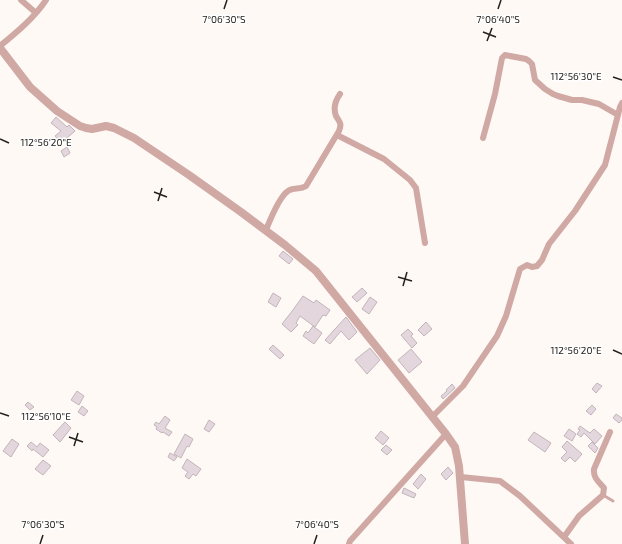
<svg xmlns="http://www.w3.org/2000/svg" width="622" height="544" viewBox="0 0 622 544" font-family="'Exo 2',sans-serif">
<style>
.building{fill:#e3d6dd;stroke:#c2b4bb}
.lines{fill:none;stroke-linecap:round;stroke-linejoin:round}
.service{stroke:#d0a8a4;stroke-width:3}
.minor{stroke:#d0a8a4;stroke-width:6}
.tertiary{stroke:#d0a8a4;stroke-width:8}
.ticks{fill:none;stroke:#24201c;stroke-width:1.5}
.ticks-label{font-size:10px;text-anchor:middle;fill:#24201c;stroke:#fff;stroke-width:3;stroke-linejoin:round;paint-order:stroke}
</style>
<rect width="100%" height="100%" fill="#fef9f5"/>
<path class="building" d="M56 117 67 127 69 125 75 131 61 143 55 136 61 131 51 123Z
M67 147 70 153 64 157 61 151Z
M283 251 293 259 289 264 279 256Z
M362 288 367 293 357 302 352 297Z
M273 293 281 298 276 307 268 302Z
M303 296 314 303 316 300 330 310 326 316 323 315 315 327 300 316 296 323 298 325 291 332 282 324 293 310Z
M370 297 377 302 369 314 362 309Z
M346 317 357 332 349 340 341 331 330 344 325 340Z
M426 322 432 329 424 336 418 330Z
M313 326 322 333 314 344 303 336 306 331 308 333Z
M408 329 413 334 411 336 417 343 412 348 401 335Z
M273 345 284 355 280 359 269 349Z
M370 348 380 360 367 374 355 360Z
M411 349 422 362 409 373 398 360Z
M597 383 602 386 596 393 592 389Z
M452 384 455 388 443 399 441 396 447 391 446 390Z
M77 391 84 396 79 405 71 400Z
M28 402 34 407 30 410 25 405Z
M592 405 596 409 591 415 586 411Z
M82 406 88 411 84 416 78 412Z
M616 414 622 418V420L619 423 613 418Z
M165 416 170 420 165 428 172 432 169 436 163 432 162 433 156 429 157 427 154 425 156 422 159 424Z
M209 420 215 424 209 432 204 429Z
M65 422 71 428 60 442 53 435Z
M580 426 590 433 594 429 602 436 595 444 584 433 581 437 577 434 580 430 578 429Z
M569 429 576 434 572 441 564 436Z
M381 431 389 438 383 445 375 438Z
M534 432 551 443 545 452 528 440Z
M185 434 193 439 189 447 187 446 181 458 174 454Z
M12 439 19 444 11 457 3 451Z
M567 441 582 454 575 462 570 457 565 462 561 458 567 452 562 447Z
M31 442 37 447 40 443 49 450 43 457 33 449 32 451 27 446Z
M592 442 598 448 595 453 588 446Z
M386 445 392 450 387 455 381 450Z
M170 453 177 457 174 461 168 457Z
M187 459 201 469 196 476 193 474 189 479 185 476 188 472 182 468Z
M43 460 51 466 43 475 35 469Z
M448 467 453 473 446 480 441 474Z
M421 474 426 479 418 489 413 484Z
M404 488 416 494 414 498 402 493Z"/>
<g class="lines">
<path class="service" d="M603 495 613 501"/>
<path class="minor" d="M21 0 36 13
M0 46C17 32 34 18 46 0
M337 135 384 159 410 180 416 188 425 243
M483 138 495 94 502 58 505 55 526 59 529 61 532 64 535 80 545 89 553 94 558 96 572 100H582L599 104 618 115
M266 230C270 220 279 197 288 191 293 187 300 190 306 186L339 131C342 123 340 123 336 116 333 108 335 101 340 94
M432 417 463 386 497 336 506 316 520 269 527 265 532 267 537 266 542 260 549 244 575 211 605 165 620 107 622 103
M461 477 500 481 520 496 571 544
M564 537 579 516 603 495 604 488C599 482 593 478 594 469L610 432
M349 544 350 541 446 434"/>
<path class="tertiary" d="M0 48 30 87 57 111 80 126 86 128 92 129 106 126 114 128 134 138 189 175 241 212 285 245 316 271 446 434 455 447 459 466 465 544"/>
</g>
<path class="ticks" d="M224 9 227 0M498 9 501 0M483 32 496 37M487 41 492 28M613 77 622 80M0 139 9 143M154 192 167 197M158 201 162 188M398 277 412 281M403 286 407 272M613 350 622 354M0 413 9 416M69 437 83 442M74 446 78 433M40 544 43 535M314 544 317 535"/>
<g class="ticks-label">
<text x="224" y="23">7°06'30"S</text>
<text x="498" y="23">7°06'40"S</text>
<text x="576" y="80">112°56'30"E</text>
<text x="46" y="146">112°56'20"E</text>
<text x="576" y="354">112°56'20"E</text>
<text x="46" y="420">112°56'10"E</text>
<text x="43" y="528">7°06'30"S</text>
<text x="317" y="528">7°06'40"S</text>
</g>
</svg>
